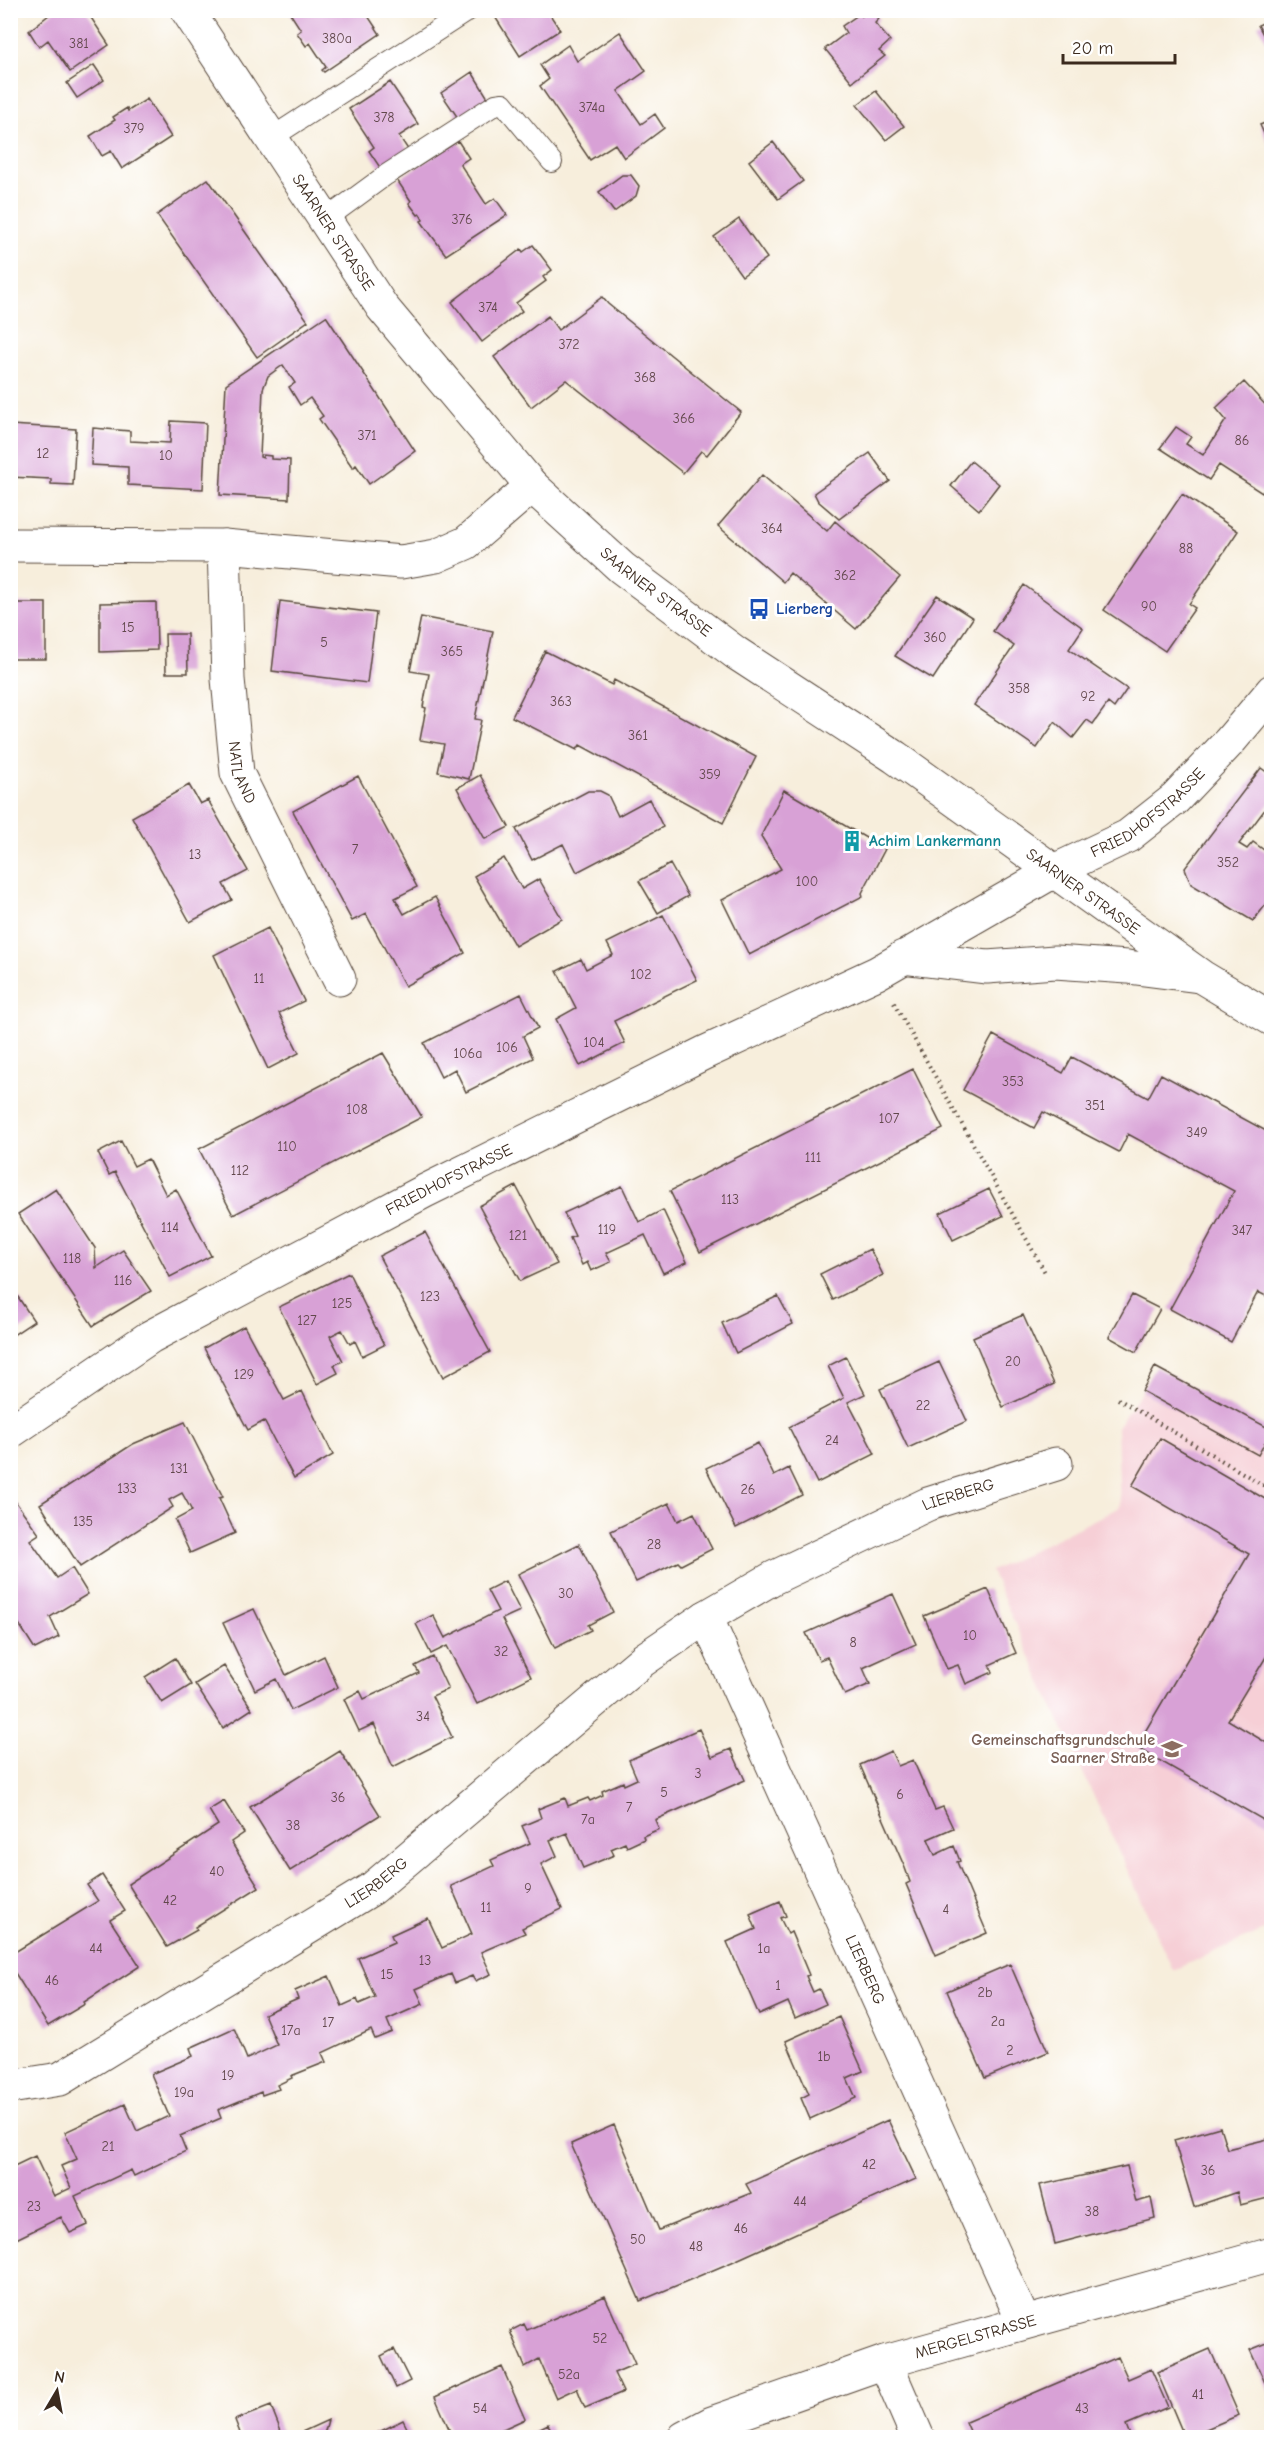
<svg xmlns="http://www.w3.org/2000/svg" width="1282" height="2448" viewBox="0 0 1282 2448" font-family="'Comic Neue',sans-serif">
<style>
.built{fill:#f6cfd6}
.building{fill:#d8a1d6}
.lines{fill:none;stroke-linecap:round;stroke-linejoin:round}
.lane-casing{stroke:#57473a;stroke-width:22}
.street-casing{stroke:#57473a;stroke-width:35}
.secondary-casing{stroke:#57473a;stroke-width:35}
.path{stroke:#57473a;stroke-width:4;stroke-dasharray:1.5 4.5;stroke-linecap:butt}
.lane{stroke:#fff;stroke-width:20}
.street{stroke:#fff;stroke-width:33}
.secondary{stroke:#fff;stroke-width:33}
.labels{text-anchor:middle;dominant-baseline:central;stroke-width:6;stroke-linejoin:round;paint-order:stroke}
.number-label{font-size:14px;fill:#62484c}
.street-label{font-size:16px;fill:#3b2a1e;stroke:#fff}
.transit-label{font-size:16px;font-weight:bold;fill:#164399;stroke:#fff;text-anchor:start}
.culture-label{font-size:16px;font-weight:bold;fill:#0d838f;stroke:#fff;text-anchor:start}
.education-label{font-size:16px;font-weight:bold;fill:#785e54;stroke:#fff;text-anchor:end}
</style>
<rect width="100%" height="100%" fill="#fff"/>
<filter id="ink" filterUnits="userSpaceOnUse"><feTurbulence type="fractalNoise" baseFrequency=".0167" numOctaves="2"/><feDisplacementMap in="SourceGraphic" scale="12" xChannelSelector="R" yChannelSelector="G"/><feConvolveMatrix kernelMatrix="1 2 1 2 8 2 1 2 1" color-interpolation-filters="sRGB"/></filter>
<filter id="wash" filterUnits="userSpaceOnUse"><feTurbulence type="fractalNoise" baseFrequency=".008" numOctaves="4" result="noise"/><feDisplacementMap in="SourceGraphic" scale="24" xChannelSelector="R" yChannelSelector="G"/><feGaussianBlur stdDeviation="1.35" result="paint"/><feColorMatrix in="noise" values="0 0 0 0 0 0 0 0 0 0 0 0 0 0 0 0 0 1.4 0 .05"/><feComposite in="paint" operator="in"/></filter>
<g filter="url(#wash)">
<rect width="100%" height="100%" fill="#f7eedc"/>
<path class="built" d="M1142 1391 1258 1455 1271 1433V1927L1173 1970 991 1571 1120 1507 1117 1427Z"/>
<g id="blocks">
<path class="building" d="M55 10H86L109 45 70 72 48 40 39 47 29 31Z
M288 10H370L366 13 380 34 324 72 322 70 326 67 310 43 306 46 297 33 301 30Z
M494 10H547L560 30 520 56 492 12Z
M868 10H872L879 19 875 23 890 41 879 51 885 56 852 82 825 49 846 33 842 26 861 13 862 16Z
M1272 19V51L1258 25Z
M620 32 646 71 618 91 641 124 655 114 664 128 624 158 615 144 590 160 540 86 549 79 540 65 568 45 577 61Z
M94 65 104 80 77 98 67 83Z
M472 72 488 98 458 118 441 93Z
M390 82 418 124 399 136 409 151 381 169 369 151 374 147 349 109Z
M876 91 904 126 886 140 857 105Z
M147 99 171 137 122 169 111 151 102 156 90 136 115 120 113 117 127 108 128 111Z
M1272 120V151L1260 125Z
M458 141 469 158 460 164 486 204 495 198 507 215 446 255 421 221 423 220 420 214 418 215 409 203 411 201 397 180Z
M773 142 803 181 778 199 749 161Z
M622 175H631L639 186 636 196 614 212 599 192Z
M208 179 308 321 257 357 157 215Z
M739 219 767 258 742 276 714 237Z
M533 245 552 270 543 277 546 281 516 303 522 311 482 342 452 302 521 249 523 252Z
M602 297 608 304 741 412 707 455 701 451 683 473 566 380 531 407 494 357 548 316 558 330Z
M326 316 415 451 369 484 356 465 353 468 319 419 323 416 310 398 300 405 289 387 295 383 283 365 268 376 263 389 260 457 263 458V455L271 456V459L290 460 289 499 220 495 226 384Z
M1244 382 1272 412 1269 423 1272 424V479L1262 493 1219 465 1209 480 1160 448 1176 427 1191 437 1186 444 1203 455 1226 420 1216 408Z
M171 421 206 423 203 489 128 485V467L91 465 93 428 130 431V441L170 443Z
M10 425 76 429 73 485 51 484V479L10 477Z
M870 453 890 481 839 519 818 501 814 493Z
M971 461 999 484 979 510 951 486Z
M762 475 827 531 835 521 900 577 856 629 790 573 783 582 718 526Z
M1182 494 1238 531 1189 604 1195 608 1165 651 1104 610Z
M1024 585 1083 628 1069 649 1127 689 1114 708 1108 703 1093 724 1087 720 1073 738 1055 722 1037 748 974 705 1014 646 993 631Z
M937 595 973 618 933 679 895 656Z
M280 601 376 613 367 683 272 671Z
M156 602 157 650 100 652V603Z
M10 603H46V659H10Z
M421 617 493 631 475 719 481 720 469 779 438 772 444 744 420 740 426 708 423 707 429 674 410 671Z
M165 634H187L188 673H166Z
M545 651 612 685 614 680 756 757 723 823 580 745 577 750 512 717Z
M1261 768 1272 776V800L1239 844 1247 849 1253 842 1272 856V897L1253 921 1191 884 1185 868Z
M480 775 509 827 485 839 457 788Z
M358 776 417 887 395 898 404 914 435 897 465 953 405 986 366 914 352 921 293 811Z
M189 785 200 804 208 800 248 871 223 884 232 900 190 922 132 817Z
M784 790 885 849 862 893 863 896 749 955 722 900 781 869 761 836Z
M588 791H600L608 795 618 816 649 799 663 827 577 872 563 844 532 860 516 829Z
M504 858 522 889 539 879 562 919 515 946 474 876Z
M670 864 688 896 658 913 639 881Z
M663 915 697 980 614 1021 625 1043 580 1066 556 1019 576 1008 557 971 581 959 586 969 613 955 607 943Z
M268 928 304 1001 279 1013 299 1053 268 1069 214 955Z
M521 994 538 1028 523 1036 533 1058 466 1092 455 1069 441 1077 424 1043Z
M993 1035 1063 1073 1072 1057 1148 1098 1161 1074 1266 1131 1272 1121V1299L1258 1292 1231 1342 1170 1309 1234 1191 1128 1134 1119 1152 1043 1112 1034 1128 963 1090Z
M383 1053 422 1117 233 1215 199 1149Z
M913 1069 943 1129 700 1252 670 1191Z
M121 1141 134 1166 148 1159 166 1195 176 1189 211 1256 170 1277 115 1172 109 1175 98 1153Z
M516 1186 557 1264 520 1281 479 1206Z
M622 1186 639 1222 663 1210 687 1262 663 1273 645 1235 606 1253 611 1262 591 1271 587 1262 582 1265 570 1238 575 1236 564 1213Z
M56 1189 95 1248 96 1268 123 1250 151 1291 93 1326 18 1214Z
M989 1189 1003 1216 953 1240 940 1213Z
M425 1232 490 1352 443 1377 379 1256Z
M870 1249 883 1275 833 1300 820 1274Z
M349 1273 384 1345 362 1356 355 1341 350 1344 342 1330 330 1336 343 1361 334 1365 338 1373 317 1384 279 1307Z
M10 1285 34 1321 10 1337Z
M1132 1295 1160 1309 1136 1352 1109 1337Z
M778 1296 793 1324 736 1353 722 1323Z
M1023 1315 1054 1384 1003 1407 973 1337Z
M244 1326 284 1400 302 1391 333 1455 294 1478 264 1421 248 1430 204 1348Z
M846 1357 865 1394 848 1402 875 1454 817 1483 789 1427 844 1398 828 1366Z
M939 1362 967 1421 908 1448 880 1389Z
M1155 1367 1272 1430 1258 1455 1142 1391Z
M185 1422 223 1497 219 1498 235 1533 190 1553 175 1520 192 1511 182 1493 169 1500 173 1507 80 1567 40 1504 133 1444Z
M1160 1438 1272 1503V1647L1228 1720 1272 1746V1825L1136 1747 1249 1554 1132 1486Z
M758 1443 774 1476 789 1468 802 1495 736 1528 706 1468Z
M10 1494 39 1534 30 1540 57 1578 72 1568 88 1594 50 1617 59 1637 35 1649 10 1610Z
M669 1503 678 1521 694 1513 712 1549 681 1565 678 1562 636 1582 611 1531Z
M579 1544 613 1612 588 1625 591 1630 555 1648 518 1574Z
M505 1581 520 1611 502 1619 531 1677 477 1704 447 1646 431 1654 416 1624 433 1615 445 1638 498 1611 487 1590Z
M988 1589 1016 1653 989 1665 993 1672 966 1684 958 1665 947 1669 924 1616Z
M893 1594 916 1644 863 1668 870 1684 845 1695 827 1657 819 1660 806 1633Z
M254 1609 286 1675 324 1656 338 1687 291 1710 276 1679 255 1690 223 1623Z
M433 1657 448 1689 432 1696 452 1737 393 1767 374 1724 359 1731 344 1699 360 1691 364 1699 390 1687 419 1673 415 1666Z
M175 1658 191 1685 162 1703 145 1677Z
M224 1666 252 1709 223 1728 195 1684Z
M699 1729 712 1757 731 1749 745 1780 655 1820 659 1829 643 1836 644 1839 627 1847 625 1843 611 1849 614 1855 583 1868 567 1833 550 1840 557 1856 541 1864 562 1909 522 1928 525 1933 481 1952 491 1974 475 1981 472 1976 455 1983 451 1974 416 1989 423 2004 387 2020 392 2032 375 2039 371 2030 322 2053 326 2062 291 2076 292 2078 277 2085 279 2089 262 2095 261 2092 218 2110 221 2118 180 2136 186 2151 134 2176 131 2170 75 2196 88 2225 70 2233 61 2217 10 2242V2168L35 2156 54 2196 71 2188 61 2166 77 2159 65 2132 125 2104 137 2131 169 2116 151 2074 193 2056 190 2048 234 2028 247 2059 277 2045 264 2014 298 1999 295 1991 329 1976 342 2006 357 1999 359 2004 375 1997 358 1958 394 1942 391 1935 428 1918 442 1948 472 1934 451 1886 494 1866 491 1860 530 1843 522 1826 541 1818 538 1809 565 1798 568 1806 588 1798 590 1801 603 1795 602 1791 623 1782 624 1785 637 1779 629 1760Z
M340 1751 380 1815 290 1871 250 1807Z
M891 1751 898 1766 913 1760 935 1810 943 1807 953 1828 928 1839 935 1855 954 1846 960 1861 957 1862 987 1933 936 1955 906 1884 910 1882 905 1868 860 1765Z
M224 1801 244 1833 231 1842 259 1887 195 1927 197 1930 167 1947 128 1884 218 1825 209 1810Z
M102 1875 125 1911 110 1920 140 1966 84 2002 85 2004 48 2026 10 1965V1955L98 1901 87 1885Z
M780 1901 786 1916 780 1918 788 1934 791 1932 809 1975 806 1976 813 1992 819 1989 826 2004 795 2018 788 2002 759 2015 727 1942 756 1929 750 1914Z
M1010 1964 1048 2052 985 2078 947 1991Z
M839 2017 863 2071 847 2078 856 2098 810 2119 801 2098 809 2094 786 2041Z
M888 2120 916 2179 732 2262 640 2301 571 2144 614 2125 659 2230 751 2193 746 2184Z
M1220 2127 1227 2149 1272 2138V2197L1240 2205 1237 2192 1194 2207 1174 2140Z
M1127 2166 1136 2202 1151 2198 1155 2218 1055 2244 1040 2185Z
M605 2296 635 2364 614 2373 623 2392 585 2408 577 2388 556 2398 539 2359 525 2367 510 2331 524 2324 527 2330Z
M1272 2341V2398L1250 2350Z
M394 2349 410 2381 396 2388 381 2356Z
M1210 2349 1239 2415 1185 2438 1157 2372Z
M1118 2357 1128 2379 1151 2369 1168 2407 1126 2425 1131 2438H973L966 2422Z
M502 2367 525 2419 483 2438H453L435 2397Z
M271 2406 282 2434 273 2438H242L235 2420Z
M328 2420 323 2438H304L302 2432Z
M403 2420 412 2438H367Z
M548 2424 554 2438H520Z"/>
</g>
</g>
<g filter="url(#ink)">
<use href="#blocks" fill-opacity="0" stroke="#57473a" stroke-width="1.5"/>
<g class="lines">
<defs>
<path id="lane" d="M271 138 469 10
M326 219 386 175 496 104 503 103 552 162"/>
<g id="street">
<path d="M10 545 224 546 401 562 436 556 466 543 532 486"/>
<path id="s1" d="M224 546 228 679 237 773 339 979"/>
<path id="s2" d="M706 1617 1024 2322"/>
<path id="s3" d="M10 2087 60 2079 373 1888 643 1660 706 1617 773 1578 928 1504 1056 1464"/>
<path d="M885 2362 918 2438"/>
<path id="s4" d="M684 2438 712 2423 885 2362 1272 2254"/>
</g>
<g id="secondary">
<path id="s5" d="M187 10 382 307 532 486 622 568 736 653 895 757 1202 977 1272 1019"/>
<path d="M903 957 987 967 1055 962 1128 967 1199 976"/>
<path id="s6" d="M10 1432 150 1337 425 1191 704 1053 877 973 1054 871 1128 836 1175 799 1230 741 1272 691"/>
</g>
</defs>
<use href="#lane" class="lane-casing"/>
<use href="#street" class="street-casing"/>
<use href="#secondary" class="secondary-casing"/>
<path class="path" d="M894 1003 1046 1274
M1118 1399 1263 1485 1272 1470"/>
<use href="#lane" class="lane"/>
<use href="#street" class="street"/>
<use href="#secondary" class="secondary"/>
</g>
</g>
<defs>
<symbol id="bus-bare" viewBox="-9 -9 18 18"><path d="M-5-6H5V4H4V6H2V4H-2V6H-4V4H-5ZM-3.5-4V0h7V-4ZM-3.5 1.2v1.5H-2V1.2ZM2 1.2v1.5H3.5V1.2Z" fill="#1a4fb4" stroke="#fff" stroke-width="2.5" paint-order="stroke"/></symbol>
<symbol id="building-bare" viewBox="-9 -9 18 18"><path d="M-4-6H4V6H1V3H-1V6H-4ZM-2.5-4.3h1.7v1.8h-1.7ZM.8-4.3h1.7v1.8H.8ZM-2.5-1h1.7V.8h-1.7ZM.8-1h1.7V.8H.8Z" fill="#0f9aa8" stroke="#fff" stroke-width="2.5" paint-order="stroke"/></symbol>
<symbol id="school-bare" viewBox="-9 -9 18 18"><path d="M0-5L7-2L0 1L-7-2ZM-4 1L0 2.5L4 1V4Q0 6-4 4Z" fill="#8d6e63" stroke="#fff" stroke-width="2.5" paint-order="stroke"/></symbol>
</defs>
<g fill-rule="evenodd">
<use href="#bus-bare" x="744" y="594" width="30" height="30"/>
<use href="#building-bare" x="837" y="826" width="30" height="30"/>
<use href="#school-bare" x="1157" y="1734" width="30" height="30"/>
</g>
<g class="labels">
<g class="number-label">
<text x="337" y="38">380a</text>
<text x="79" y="43">381</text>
<text x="592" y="107">374a</text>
<text x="384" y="117">378</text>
<text x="134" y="128">379</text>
<text x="462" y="219">376</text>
<text x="488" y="307">374</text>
<text x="569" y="344">372</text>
<text x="645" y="377">368</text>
<text x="684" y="418">366</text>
<text x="367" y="435">371</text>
<text x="1242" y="440">86</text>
<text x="43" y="453">12</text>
<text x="166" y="455">10</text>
<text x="772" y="528">364</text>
<text x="1186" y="548">88</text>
<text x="845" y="575">362</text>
<text x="1149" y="606">90</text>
<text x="128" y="627">15</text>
<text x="935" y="637">360</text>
<text x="324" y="642">5</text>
<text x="452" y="651">365</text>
<text x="1019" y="688">358</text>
<text x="1088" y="696">92</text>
<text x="561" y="701">363</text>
<text x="638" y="735">361</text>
<text x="710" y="774">359</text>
<text x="355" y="849">7</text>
<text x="195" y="854">13</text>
<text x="1228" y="862">352</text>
<text x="807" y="881">100</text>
<text x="641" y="974">102</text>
<text x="259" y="978">11</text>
<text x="594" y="1042">104</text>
<text x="507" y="1047">106</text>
<text x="468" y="1053">106a</text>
<text x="1013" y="1081">353</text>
<text x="1095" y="1105">351</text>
<text x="357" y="1109">108</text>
<text x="889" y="1118">107</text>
<text x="1197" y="1132">349</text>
<text x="287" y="1146">110</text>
<text x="813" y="1157">111</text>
<text x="240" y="1170">112</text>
<text x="730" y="1199">113</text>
<text x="170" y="1227">114</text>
<text x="607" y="1229">119</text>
<text x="1242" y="1230">347</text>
<text x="518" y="1235">121</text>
<text x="72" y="1258">118</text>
<text x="123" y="1280">116</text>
<text x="430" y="1296">123</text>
<text x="342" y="1303">125</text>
<text x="307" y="1320">127</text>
<text x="1013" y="1361">20</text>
<text x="244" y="1374">129</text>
<text x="923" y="1405">22</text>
<text x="832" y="1440">24</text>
<text x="179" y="1468">131</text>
<text x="127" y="1488">133</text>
<text x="748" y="1489">26</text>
<text x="83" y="1521">135</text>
<text x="654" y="1544">28</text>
<text x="566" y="1593">30</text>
<text x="970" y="1635">10</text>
<text x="853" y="1642">8</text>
<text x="501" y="1651">32</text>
<text x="423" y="1716">34</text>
<text x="698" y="1773">3</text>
<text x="664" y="1792">5</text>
<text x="900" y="1794">6</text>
<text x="338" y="1797">36</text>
<text x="629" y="1807">7</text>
<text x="588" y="1819">7a</text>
<text x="293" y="1825">38</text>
<text x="217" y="1871">40</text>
<text x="528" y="1888">9</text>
<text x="170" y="1900">42</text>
<text x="486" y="1907">11</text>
<text x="946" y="1909">4</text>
<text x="96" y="1948">44</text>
<text x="764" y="1948">1a</text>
<text x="425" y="1960">13</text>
<text x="387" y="1974">15</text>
<text x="52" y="1980">46</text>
<text x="778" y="1985">1</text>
<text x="985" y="1992">2b</text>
<text x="998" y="2021">2a</text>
<text x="328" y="2022">17</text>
<text x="291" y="2030">17a</text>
<text x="1010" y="2050">2</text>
<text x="824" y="2056">1b</text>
<text x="228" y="2075">19</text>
<text x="184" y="2092">19a</text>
<text x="108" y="2146">21</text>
<text x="869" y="2164">42</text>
<text x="1208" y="2170">36</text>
<text x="800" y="2201">44</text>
<text x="34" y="2206">23</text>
<text x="1092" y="2211">38</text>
<text x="741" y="2228">46</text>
<text x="638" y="2239">50</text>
<text x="696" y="2246">48</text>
<text x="600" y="2338">52</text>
<text x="569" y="2374">52a</text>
<text x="1198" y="2394">41</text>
<text x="480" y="2408">54</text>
<text x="1082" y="2408">43</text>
</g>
<g class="street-label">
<text stroke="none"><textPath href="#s5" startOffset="266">SAARNER STRASSE</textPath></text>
<text stroke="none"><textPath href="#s5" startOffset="752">SAARNER STRASSE</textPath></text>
<text stroke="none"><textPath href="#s1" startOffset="228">NATLAND</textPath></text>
<text stroke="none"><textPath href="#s6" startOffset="1298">FRIEDHOFSTRASSE</textPath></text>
<text stroke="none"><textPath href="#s5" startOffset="1274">SAARNER STRASSE</textPath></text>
<text stroke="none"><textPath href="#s6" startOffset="507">FRIEDHOFSTRASSE</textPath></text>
<text stroke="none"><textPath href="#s3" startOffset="1128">LIERBERG</textPath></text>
<text stroke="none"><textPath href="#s3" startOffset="423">LIERBERG</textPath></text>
<text stroke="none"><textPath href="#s2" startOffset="387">LIERBERG</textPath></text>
<text stroke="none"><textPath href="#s4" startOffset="309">MERGELSTRASSE</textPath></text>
</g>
<g class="transit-label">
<text x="776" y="609">Lierberg</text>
</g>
<g class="culture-label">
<text x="869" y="841">Achim Lankermann</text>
</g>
<g class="education-label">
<text x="1155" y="1740">Gemeinschaftsgrundschule<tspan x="1155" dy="18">Saarner Straße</tspan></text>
</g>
</g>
<rect width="1282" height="2448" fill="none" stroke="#fff" stroke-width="36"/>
<g transform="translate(57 2391) rotate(10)" stroke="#ffffff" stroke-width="4.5" paint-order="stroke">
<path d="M0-4.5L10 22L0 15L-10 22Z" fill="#3b2a1e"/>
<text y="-9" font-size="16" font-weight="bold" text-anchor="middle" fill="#3b2a1e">N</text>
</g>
<path d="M1063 54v9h112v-9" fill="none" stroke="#3b2a1e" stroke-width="3"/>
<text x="1072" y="54" font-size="18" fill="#3b2a1e" stroke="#ffffff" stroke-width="4.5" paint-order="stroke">20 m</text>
</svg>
